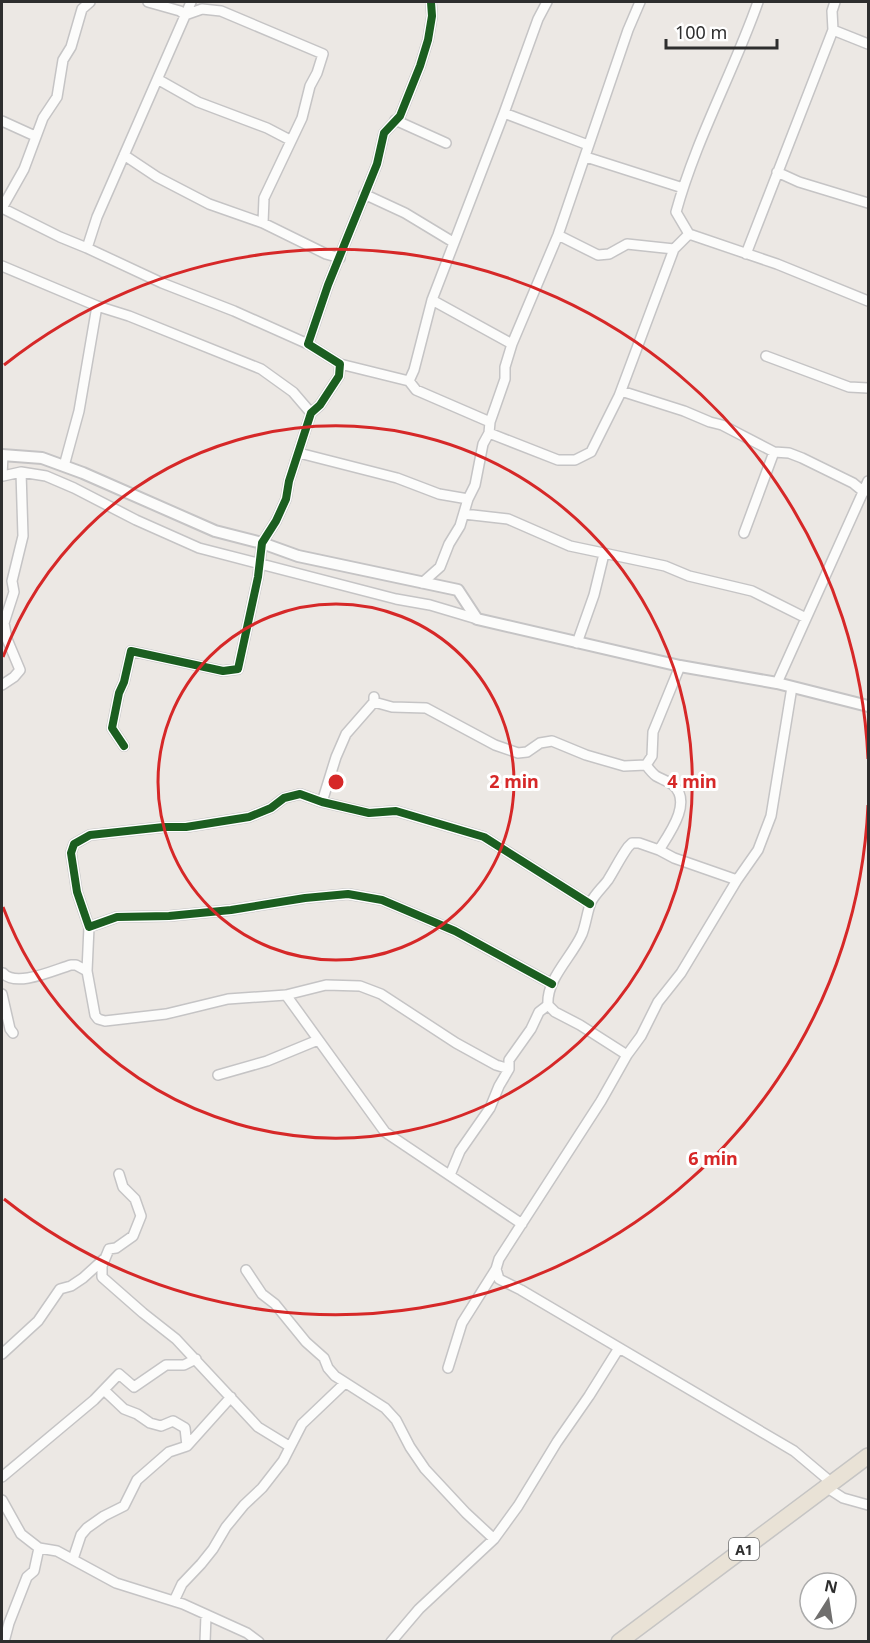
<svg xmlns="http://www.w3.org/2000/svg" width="870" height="1643" viewBox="0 0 870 1643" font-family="'Noto Sans',sans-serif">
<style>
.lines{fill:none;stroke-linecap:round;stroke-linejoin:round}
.minor-casing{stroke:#c5c4c5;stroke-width:12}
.tertiary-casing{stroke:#c5c4c5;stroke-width:14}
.trunk-casing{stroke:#c6c5c4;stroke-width:18}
.minor{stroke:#fcfcfb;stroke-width:9}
.tertiary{stroke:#fcfcfb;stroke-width:10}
.trunk{stroke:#e9e2d6;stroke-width:15}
.cycleway-casing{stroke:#fff;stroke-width:11}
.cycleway{stroke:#1b5e20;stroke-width:8}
.ring{fill:none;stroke:#d62828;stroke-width:3}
.labels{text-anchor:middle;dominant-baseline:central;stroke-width:6;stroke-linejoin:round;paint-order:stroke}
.shield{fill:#fff;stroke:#6d6d6d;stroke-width:1.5}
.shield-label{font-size:14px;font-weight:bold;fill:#2e2e2e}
.centre{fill:#d62828;stroke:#fff;stroke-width:3}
.ring-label{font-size:18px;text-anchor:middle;font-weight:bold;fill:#d62828;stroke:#fff;stroke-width:6;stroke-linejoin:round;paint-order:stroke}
</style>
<rect width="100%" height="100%" fill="#ece8e4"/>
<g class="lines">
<defs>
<path id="minor" d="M148 2 180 11 185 15 202 9 221 11 323 54 317 73 310 86 302 118 264 198 263 223
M758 2C733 73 696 139 676 212L689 234 777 264 868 301
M833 30 868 44
M159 80 198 102 267 128 290 140
M504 113 588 145
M395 120 446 143
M2 121 35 136
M124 155 157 177 209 204 263 223 326 254 340 258
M586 157 683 188
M777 172 799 182 868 203
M364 194 405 213 453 242
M2 208 60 237 87 248 162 283 234 311 308 344
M2 208 24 169 43 118 57 97 63 60 71 47 82 9 90 2
M558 235 598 255 609 254 627 244 674 249
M87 248 97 217 191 2
M746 254 833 30 832 11 835 2
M2 266 97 306 129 316 261 369 293 392 311 413
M432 300 512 344
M766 356 849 387 868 388
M340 364 409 381
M621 391 684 411 710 422 722 425 774 452 789 453 802 458 853 483 864 492
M490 422 416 390 409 381 414 370 432 300 504 113 538 19 547 2
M489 433 558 460H575L591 452 619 396 674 249 689 234
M299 453 397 478 439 494 468 499
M64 466 79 411 97 306
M21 472 46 476 74 488 136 520 199 548 396 599 430 605 477 619
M2 476 3 455
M464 514 508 519 570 546 665 566 689 576 752 591 806 618
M744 533 774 452
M422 583 440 567 449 544 460 526 468 499 475 485 483 444 489 433 490 422 505 379V367L512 344 558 235 628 30 640 2
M577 643 594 595 604 554
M777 683 868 481
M2 685 14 677 20 670 7 639 4 623 14 592 12 581 23 536 21 472 3 476
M374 702 392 707 426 708 495 745 518 753 527 752 540 743 552 741 586 755 624 766 646 765 652 756 653 732 680 666
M124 746 112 728 119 693 124 682 131 651 223 671 238 669 258 577 262 543 276 521 286 499 289 481 311 413 320 405 339 376 340 364 308 344 328 285 377 164 384 133 400 116 420 66 428 40 432 16 431 2
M646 765C649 769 652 773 656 776 661 779 668 781 673 785 693 802 669 834 659 850
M322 802 336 757 346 734 374 702V697
M89 927 87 971 95 1015 98 1019 105 1021 166 1014 228 999 286 995 326 985 360 986 381 994 456 1043 496 1065 509 1069
M3 973C16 988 54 970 71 965H76L87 971
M552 984 455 931 382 900 348 894 305 898 231 910 169 916 117 917 89 927 77 892 71 853 74 844 90 835 164 827H186L249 817 271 808 284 798 300 794 322 802 369 813 396 811 484 837 590 904
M2 994 10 1029 13 1033
M286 995 385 1132 522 1224
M627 1055 580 1025 555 1012 548 1005C546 979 572 957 582 934 586 924 587 912 591 902 595 894 603 887 608 880 615 869 620 858 628 847L632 843H639L659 850 674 858 737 880
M218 1075 267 1061 318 1040
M119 1174 123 1187 135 1199 141 1216 133 1236 116 1248 109 1249 102 1266V1277L143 1313 176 1339 258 1427 289 1446
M450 1175 460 1151 490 1108 499 1086 509 1069V1060L531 1029 539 1012 548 1005
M496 1269 499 1279 521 1290 794 1451 832 1483
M246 1270 262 1294 275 1304 306 1342 324 1358 328 1368 335 1376 385 1408 396 1420 410 1447 425 1469 466 1513 494 1539
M2 1354 38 1321 60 1289 71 1286 83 1278 105 1258
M448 1368 462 1323 496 1269 499 1259 601 1101 627 1055 641 1036 658 1002 681 973 737 880 758 850 771 816 792 687
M104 1390 124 1409 137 1414 150 1423 161 1426 173 1421 185 1428 187 1446
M2 1477 94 1400 119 1374 134 1387 166 1365H184L196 1359
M826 1487 843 1498 868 1505
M2 1500 21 1534 39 1548 57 1551 116 1583 183 1604 247 1633 259 1642
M73 1559 81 1535 87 1528 104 1516 124 1506 137 1480 169 1452 187 1446 231 1397
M174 1601 182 1584 201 1564 213 1549 226 1527 244 1505 262 1488 283 1461 302 1424 345 1383
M4 1642 9 1623 27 1577 34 1571 39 1548
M205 1642 206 1615
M391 1642 419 1609 494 1539 518 1506 557 1442 589 1396 619 1348"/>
<path id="tertiary" d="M2 455 42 458 83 473 215 531 262 543 298 556 458 590 477 619 680 666 777 683 868 706"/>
<path id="trunk" d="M619 1642 868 1456"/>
</defs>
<use href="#minor" class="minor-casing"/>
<use href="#tertiary" class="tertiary-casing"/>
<use href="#trunk" class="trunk-casing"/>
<use href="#minor" class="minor"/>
<use href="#tertiary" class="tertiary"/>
<use href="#trunk" class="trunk"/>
<defs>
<path id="cycleway" d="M124 746 112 728 119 693 124 682 131 651 223 671 238 669 258 577 262 543 276 521 286 499 289 481 311 413 320 405 339 376 340 364 308 344 328 285 377 164 384 133 400 116 420 66 428 40 432 16 431 2
M552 984 455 931 382 900 348 894 305 898 231 910 169 916 117 917 89 927 77 892 71 853 74 844 90 835 164 827H186L249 817 271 808 284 798 300 794 322 802 369 813 396 811 484 837 590 904"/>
</defs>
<use href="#cycleway" class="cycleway-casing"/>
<use href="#cycleway" class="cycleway"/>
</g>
<g class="ring">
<circle cx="336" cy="782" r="178"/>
<path d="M3 657A356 356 0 1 1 3 907"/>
<path d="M868 805A533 533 0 0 1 4 1199M4 365A533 533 0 0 1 868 759"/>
</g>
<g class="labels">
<rect class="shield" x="729" y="1538" width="30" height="22" rx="4.5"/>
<g class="shield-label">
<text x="744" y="1549">A1</text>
</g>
</g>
<circle cx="336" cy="782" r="9" class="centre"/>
<g class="ring-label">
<text x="514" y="788">2 min</text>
<text x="692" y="788">4 min</text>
<text x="713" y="1165">6 min</text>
</g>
<rect width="870" height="1643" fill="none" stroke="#2e2e2e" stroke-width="6"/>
<g transform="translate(828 1601) rotate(12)"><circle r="28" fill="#ffffff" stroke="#ababab" stroke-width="1.5"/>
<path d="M0-4.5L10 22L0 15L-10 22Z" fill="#706f6e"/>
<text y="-9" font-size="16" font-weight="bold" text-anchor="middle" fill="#2e2e2e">N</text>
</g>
<path d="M666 39v9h111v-9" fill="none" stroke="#2e2e2e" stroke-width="3"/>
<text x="675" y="39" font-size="18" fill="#2e2e2e" stroke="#ffffff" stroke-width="4.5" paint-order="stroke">100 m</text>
</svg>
